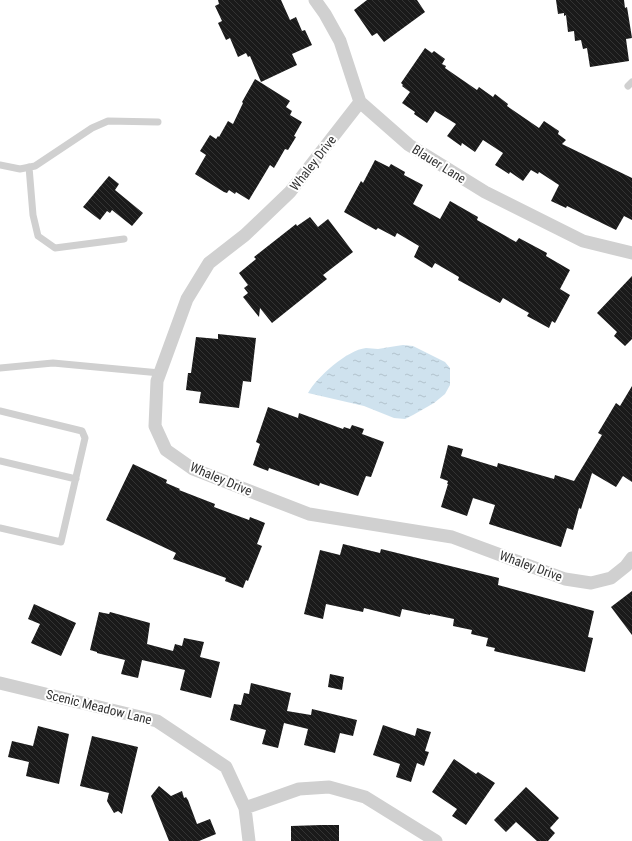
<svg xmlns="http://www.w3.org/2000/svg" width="632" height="841" viewBox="0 0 632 841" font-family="'Roboto Condensed',sans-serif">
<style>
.water{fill:url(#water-ripples)}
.building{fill:url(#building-back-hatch)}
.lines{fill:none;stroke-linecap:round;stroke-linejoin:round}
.service{stroke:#d0d0d0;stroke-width:7}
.minor{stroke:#d0d0d0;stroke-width:13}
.labels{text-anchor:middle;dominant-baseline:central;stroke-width:4;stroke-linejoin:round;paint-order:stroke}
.street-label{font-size:13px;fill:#333;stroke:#fff}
</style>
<defs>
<pattern id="water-ripples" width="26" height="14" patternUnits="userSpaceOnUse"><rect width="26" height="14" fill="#cfe2ee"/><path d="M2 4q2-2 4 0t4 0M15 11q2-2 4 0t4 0" fill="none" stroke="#b2c2cd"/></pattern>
<pattern id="building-back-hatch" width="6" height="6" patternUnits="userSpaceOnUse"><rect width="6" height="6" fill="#1a1a1a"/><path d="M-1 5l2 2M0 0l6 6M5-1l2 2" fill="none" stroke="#333"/></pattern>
</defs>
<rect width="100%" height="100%" fill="#fff"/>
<path class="water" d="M403 345 413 346 445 362 450 368V385L445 394 434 403 413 415 405 419 394 418 364 406 308 393C317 377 347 350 366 348 370 348 374 349 378 349 386 348 394 346 403 345Z"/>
<path class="building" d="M218 0H281L290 20 296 17 302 31 305 30 312 45 292 54 297 65 261 82 250 56 248 57 246 53 238 57 230 38 226 40 218 23 222 21 215 6 219 4Z
M367 0H417L425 12 384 42 377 33 372 36 354 10Z
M556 0H624L625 8 627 7 632 38 626 39 629 61 590 67 587 48 583 49 581 40 575 41 574 31 568 32 566 15 564 16V13L558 14Z
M425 48 432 53 434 51 445 59 442 64 446 66 445 68 477 90 479 87 493 97 495 94 508 104 507 106 539 128 544 121 559 131 558 134 566 140 562 144 632 178V220L624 216 616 230 567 206 566 208 551 201 559 185 539 172 538 174 531 170 523 181 510 172 509 174 495 165 503 153 483 140 475 152 462 143 461 146 447 136 456 124 435 111 427 123 414 114 415 112 402 103 410 92 402 86 403 85 401 83Z
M255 79 290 101 286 107 292 111 290 115 302 122 294 136 296 137 288 150 285 149 274 168 270 165 249 200 236 192 235 194 229 190 227 193 224 192 195 174 206 155 200 151 210 135 216 139 218 136 219 137 228 121 233 124 243 103 242 102Z
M375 160 389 167 391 164 405 172 404 175 423 185 413 204 440 219 450 201 478 217 477 220 516 242 519 238 547 253 546 256 570 270 560 289 570 295 555 323 552 321 549 328 527 316 529 313 503 298 500 303 458 280 459 277 435 263 432 268 414 257 419 246 397 233 395 237 378 228 376 230 344 212 361 181 363 183Z
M109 176 119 184 115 190 143 213 132 226 112 210 110 213 107 211 100 220 83 207Z
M310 217 318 227 328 219 353 252 323 275 327 279 272 323 260 308 259 317 243 297 248 293 244 288 248 285 239 273 256 259 254 257 296 224 297 226Z
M632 276V339L625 346 614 336 617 332 597 313Z
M218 334 256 338 251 382 243 381 239 408 199 403 201 392 186 390 188 373H191L196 337 218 339Z
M632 386V482L623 476 616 487 592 473 581 509 579 508 573 530 567 528 561 547 489 524 495 505 473 498 467 516 441 507 448 484H447L448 481 440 478 448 445 463 449 461 456 497 467 498 463 554 479 555 475 574 481 602 435 598 433 616 403 620 406Z
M268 407 298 418 299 413 343 429 344 427 350 429 352 425 364 429 362 434 384 442 371 477 366 476 358 496 320 483 319 486 269 468 268 471 253 465 260 444 256 442Z
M133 464 167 480 166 483 180 489 179 490 215 504 214 507 249 520 250 517 265 523 257 544 262 546 248 581 246 580 243 588 225 581 226 578 173 559 176 553 106 520Z
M343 544 380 553 381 549 499 578 498 585 594 611 588 637 593 638 585 672 494 651 495 648 486 646 488 638 471 634 472 630 453 626 454 619 430 614V615L402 609 400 617 364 608 363 612 326 604 323 619 304 614 320 550 340 555Z
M632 591V635L611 607Z
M34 604 76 623 61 656 31 643 40 624 28 619Z
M99 612 109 614 110 612 150 623 147 644 173 651 175 644 182 646 184 638 204 642 200 657 220 662 211 698 180 690 185 670 142 660 138 678 121 674 125 660 97 653V652L90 650Z
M330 674 344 677 342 690 328 687Z
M251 683 291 693 287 711 311 715 312 709 357 720 353 736 340 733 335 753 304 745 308 729 284 723 278 748 262 744 266 730 230 720 234 704 241 705 244 693 249 694Z
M383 725 415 736 417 728 431 732 425 751 429 752 424 766 417 763 411 782 396 777 400 764 373 755Z
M38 726 69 734 59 784 26 776 29 762 8 757 12 741 33 746Z
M92 736 138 747 122 814 118 811 114 813 107 801 109 793 80 786Z
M454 759 476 774 478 772 495 783 466 825 452 816 457 809 432 792Z
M159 786 171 796 182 791 184 798 186 797 188 800 197 824 210 819 216 834 199 841H169L151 796Z
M526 787 559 818 550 828 555 833 548 841H537L516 822 506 832 494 820Z
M321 825H339V841H291V826Z"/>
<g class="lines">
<path class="service" d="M628 86 632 82
M0 165 20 169 35 166 92 128 108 121 158 122
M29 167 33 215 38 236 55 248 124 239
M0 368 53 363 160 373
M0 411 82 431 85 438 61 542 0 528
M0 461 76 479"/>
<path class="minor" d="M315 0 325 14 340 41 360 102 409 145 485 192 583 241 632 253
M360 102 290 192 245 235 209 263 187 299 157 381 155 426 166 450 193 469 309 514 452 537 565 579 591 583 611 578 626 566 632 558
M0 683 157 721 226 767 245 808 249 841
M245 808 299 789 329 787 365 797 436 841"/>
</g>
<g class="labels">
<g class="street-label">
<text transform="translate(313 163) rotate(-52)">Whaley Drive</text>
<text transform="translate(439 164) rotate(32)">Blauer Lane</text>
<text transform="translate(221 479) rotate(23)">Whaley Drive</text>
<text transform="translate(531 566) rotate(20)">Whaley Drive</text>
<text transform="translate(99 707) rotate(14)">Scenic Meadow Lane</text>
</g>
</g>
</svg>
